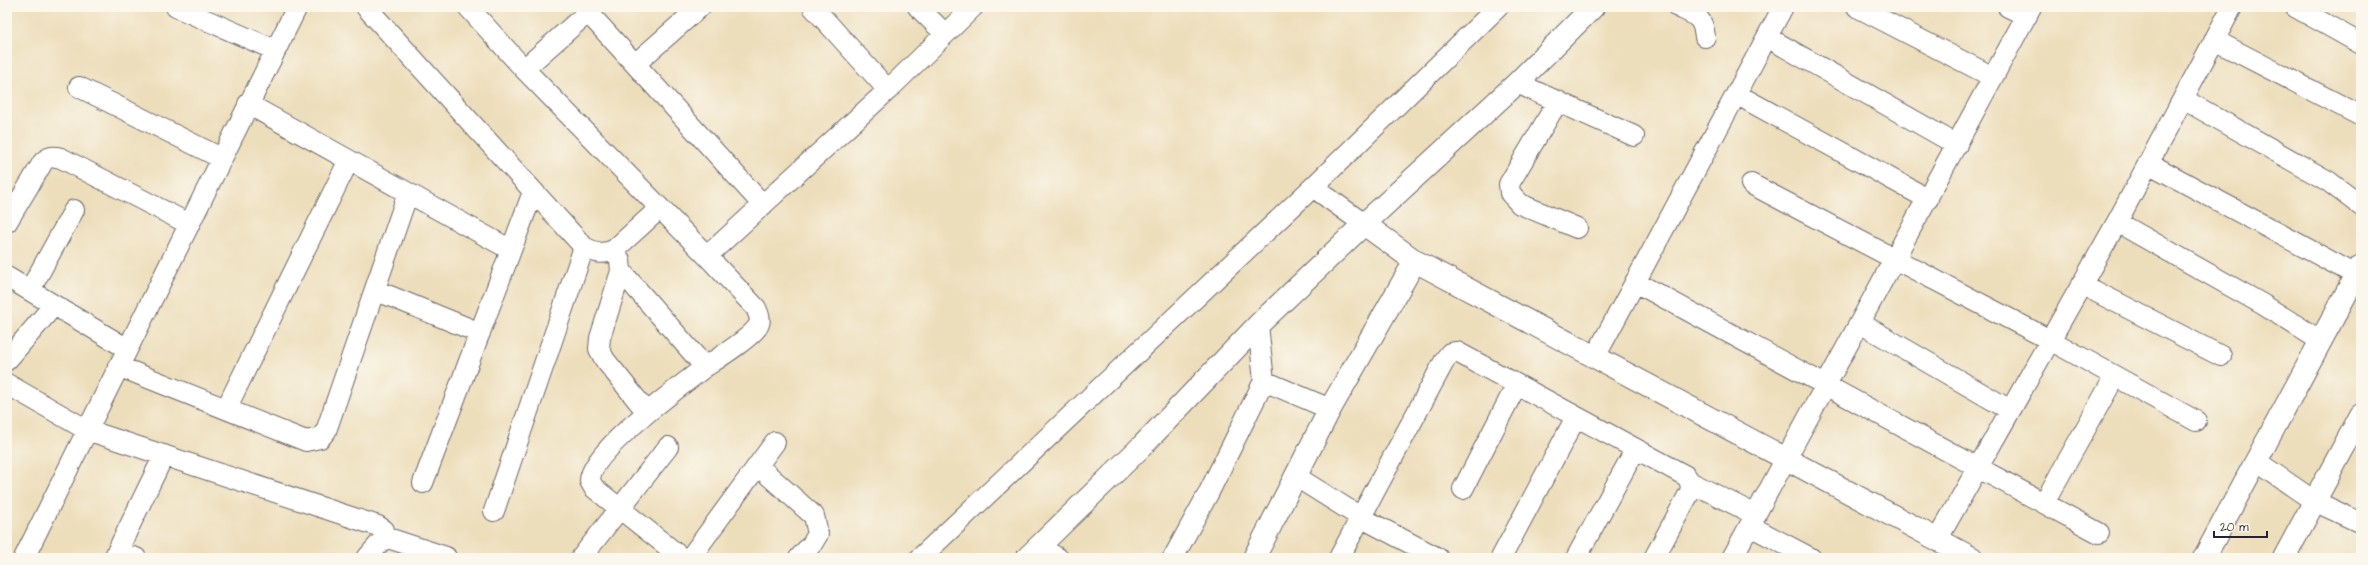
<svg xmlns="http://www.w3.org/2000/svg" width="2368" height="565" viewBox="0 0 2368 565" font-family="'Architects Daughter',sans-serif">
<style>
.lines{fill:none;stroke-linecap:round;stroke-linejoin:round}
.street-casing{stroke:#696468;stroke-width:22}
.secondary-casing{stroke:#696468;stroke-width:24}
.street{stroke:#fff;stroke-width:20}
.secondary{stroke:#fff;stroke-width:22}
</style>
<rect width="100%" height="100%" fill="#fbf7ec"/>
<filter id="ink" filterUnits="userSpaceOnUse"><feTurbulence type="fractalNoise" baseFrequency=".025" numOctaves="2"/><feDisplacementMap in="SourceGraphic" scale="8" xChannelSelector="R" yChannelSelector="G"/><feConvolveMatrix kernelMatrix="1 2 1 2 8 2 1 2 1" color-interpolation-filters="sRGB"/></filter>
<filter id="wash" filterUnits="userSpaceOnUse"><feTurbulence type="fractalNoise" baseFrequency=".012" numOctaves="4" result="noise"/><feDisplacementMap in="SourceGraphic" scale="16" xChannelSelector="R" yChannelSelector="G"/><feGaussianBlur stdDeviation="0.9" result="paint"/><feColorMatrix in="noise" values="0 0 0 0 0 0 0 0 0 0 0 0 0 0 0 0 0 1.4 0 .05"/><feComposite in="paint" operator="in"/></filter>
<g filter="url(#wash)">
<rect width="100%" height="100%" fill="#eddebb"/>
</g>
<g filter="url(#ink)">
<g class="lines">
<defs>
<path id="street" d="M176 7 275 50
M366 7 584 247C596 253 602 255 614 250L659 209
M468 7 524 69 707 256 888 90 973 7
M583 7 763 205
M813 7 888 90
M918 7 945 34
M1678 7C1695 15 1703 16 1705 37
M1857 7 1993 77
M2008 7 2027 16
M2295 7 2361 44
M1767 37 1957 145
M2214 40 2361 116
M635 64 700 7
M524 69 594 7
M1517 83 1634 136
M79 87 221 158
M1736 94 1928 199
M2183 99 2328 181 2361 206
M1558 101 1509 184 1510 193 1520 204 1577 228
M248 104 511 250
M2148 163 2356 275
M1751 184 2050 340 2196 421
M1313 187 1364 224
M7 222 43 162C49 156 53 156 61 158L189 224
M2117 222 2262 304 2321 341
M620 260 621 271 600 338 599 349 605 360 646 411
M621 271 705 367C681 386 589 452 590 481L594 488 682 558
M7 277 126 348
M1635 282 2099 533
M2081 284 2221 356
M30 290 74 210
M375 290 480 333
M1860 323 2010 410
M1595 357 1783 7
M7 360 54 305
M118 366 306 441 320 438 326 431 408 193
M705 367C717 359 752 337 758 326 762 320 758 313 756 308L707 256
M1264 381 1330 409
M7 384 87 430 378 526 384 530 385 537 367 558
M226 409 349 160
M2256 461 2314 501 2361 523
M758 466 814 516 818 534 812 544 799 558
M1295 476 1362 518 1438 558
M1690 482 1756 515
M423 483 533 192
M1463 489 1516 386
M2044 503 2115 376
M494 511 584 247
M1750 526 1811 558
M385 537 446 557
M1937 540 2117 222 2232 7
M1039 547 1058 558
M117 552 136 558
M24 558 297 7
M114 558 164 455
M581 558 668 447
M690 558 775 442
M920 558 1313 187 1498 7
M1173 558 1208 494 1264 381 1258 325
M1339 558 1446 358 1450 353 1457 352 1686 476 1690 482 1691 490 1654 558
M1501 558 1576 417
M1576 558 1635 450
M1732 558 2031 7"/>
<path id="secondary" d="M1364 224 1415 261 1972 558
M1027 558 1142 446 1258 325 1364 224 1517 83 1593 7
M1254 558 1330 409 1415 261
M2204 558 2361 266
M2284 558 2361 415"/>
</defs>
<use href="#street" class="street-casing"/>
<use href="#secondary" class="secondary-casing"/>
<use href="#street" class="street"/>
<use href="#secondary" class="secondary"/>
</g>
</g>
<rect width="2368" height="565" fill="none" stroke="#fbf7ec" stroke-width="24"/>
<path d="M2214 531v6h53v-6" fill="none" stroke="#22223b" stroke-width="2"/>
<text x="2220" y="531" font-size="12" fill="#22223b" stroke="#fbf7ec" stroke-width="3" paint-order="stroke">20 m</text>
</svg>
